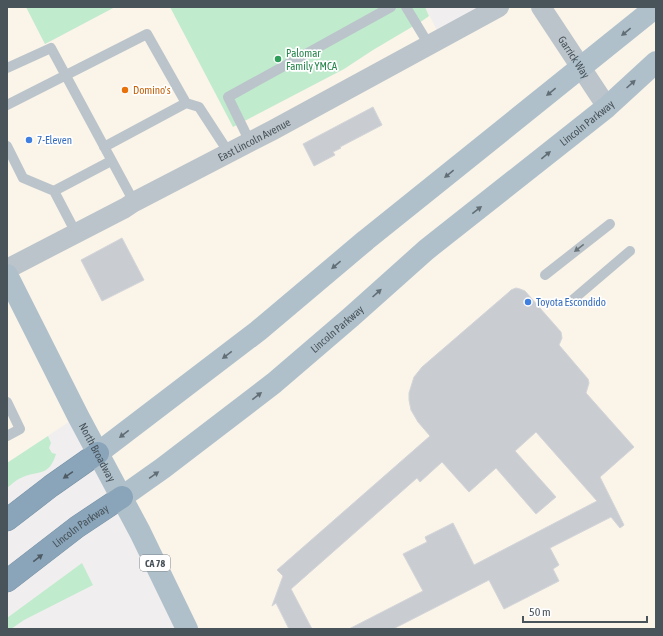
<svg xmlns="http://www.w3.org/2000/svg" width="663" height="636" viewBox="0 0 663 636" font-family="'Asap Condensed',sans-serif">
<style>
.commercial{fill:#faf4e9}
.green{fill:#c0ebcd}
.building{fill:#c9ccd1;stroke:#d3d5d9}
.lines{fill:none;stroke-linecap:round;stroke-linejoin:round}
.highway-casing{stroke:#7590a5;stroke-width:23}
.lane{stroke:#bbc4ca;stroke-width:10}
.street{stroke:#bbc4ca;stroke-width:20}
.primary{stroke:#b0c0cb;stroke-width:22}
.highway{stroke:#8aa5b9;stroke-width:22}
.oneway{fill:#626e76}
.oneway2{fill:#6a757c}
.oneway3{fill:#4f5b64}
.leisure-dot{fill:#2e9e5b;stroke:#fff;stroke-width:1.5}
.food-dot{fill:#e8710a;stroke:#fff;stroke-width:1.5}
.shop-dot{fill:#3f7fe0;stroke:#fff;stroke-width:1.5}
.labels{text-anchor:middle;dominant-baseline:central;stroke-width:3.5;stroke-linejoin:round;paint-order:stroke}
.shield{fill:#fff;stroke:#7f878c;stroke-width:1}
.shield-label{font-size:10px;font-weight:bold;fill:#48535a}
.leisure-label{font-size:11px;fill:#27864d;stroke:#fff;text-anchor:start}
.street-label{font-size:11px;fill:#48535a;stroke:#fff}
.food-label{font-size:11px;fill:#c56008;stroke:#fff;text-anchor:start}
.shop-label{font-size:11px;fill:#366cbe;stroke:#fff;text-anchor:start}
</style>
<rect width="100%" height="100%" fill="#f1eeef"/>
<path class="commercial" d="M7 7H26L45 44 115 7H425L441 38 499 7H656V629H187L78 416 7 463Z"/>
<path class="green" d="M26 7H115L45 44Z
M170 7H425L429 16 422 21 373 50 344 69 233 127Z
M48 436 51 443 49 448 52 453 56 454C49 477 39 470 23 477 17 479 12 484 7 488V463Z
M82 563 93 585 24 620 11 629H7V618Z"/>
<path class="building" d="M373 107 382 125 340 147 341 148 333 152 335 155 314 166 303 144Z
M122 238 144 280 102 301 81 260Z
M516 288 520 289 525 291 561 332 562 338 559 345 588 379 589 383 586 393 634 447 600 477 624 525 620 528 611 517 550 548 559 565 553 569 559 581 504 609 489 580 393 629H349L423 591 403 554 427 542 425 537 453 523 474 565 597 501 536 432 515 451 556 497 536 514 496 468 469 492 442 462 420 482 417 478 291 589 312 629H289L276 603 272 606 283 576 277 570 430 436 418 422 411 410 409 400V393L414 377 422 367 509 292 511 290Z"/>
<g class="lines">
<defs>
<g id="highway">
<path d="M7 520 51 486 98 453"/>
<path id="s5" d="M7 581 77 527 122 497"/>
</g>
</defs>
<use href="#highway" class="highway-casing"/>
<path class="lane" d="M406 7 429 45
M7 68 51 48 134 202
M7 105 147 34 186 103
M250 142 228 97 391 7
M7 146 23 178 54 191 76 233
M104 147 186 103 199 107 229 153
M54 191 111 161
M545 275 610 224
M569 303 630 251
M7 402 20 429 7 436"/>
<g class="street">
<path id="s1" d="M541 7 607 107"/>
<path id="s2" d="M7 269 125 208 134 202 273 130 499 7"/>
</g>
<g class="primary">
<path id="s3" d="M7 275 78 416 140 532 187 629"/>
<path d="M98 453 258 331 366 240 656 7"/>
<path id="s4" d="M122 497 163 468 274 383 351 317 426 250 607 107 656 62"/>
</g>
<use href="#highway" class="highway"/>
</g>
<defs><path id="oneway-solid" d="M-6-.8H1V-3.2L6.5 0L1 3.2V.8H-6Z"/></defs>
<g class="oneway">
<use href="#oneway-solid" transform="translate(626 32) rotate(141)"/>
<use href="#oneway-solid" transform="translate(631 84) rotate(-42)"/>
<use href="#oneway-solid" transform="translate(551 92) rotate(141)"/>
<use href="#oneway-solid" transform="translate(546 155) rotate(-39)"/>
<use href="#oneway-solid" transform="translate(449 174) rotate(141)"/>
<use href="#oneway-solid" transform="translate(477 210) rotate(-38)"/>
<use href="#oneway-solid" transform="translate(336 265) rotate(140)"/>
<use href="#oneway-solid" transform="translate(377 293) rotate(-42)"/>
<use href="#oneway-solid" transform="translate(227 355) rotate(143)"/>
<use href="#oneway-solid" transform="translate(257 396) rotate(-38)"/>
<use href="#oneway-solid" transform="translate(124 434) rotate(142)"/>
<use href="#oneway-solid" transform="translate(154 475) rotate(-35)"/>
</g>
<use class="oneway2" href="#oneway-solid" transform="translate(579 248) rotate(142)"/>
<g class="oneway3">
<use href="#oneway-solid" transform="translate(68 475) rotate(145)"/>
<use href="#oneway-solid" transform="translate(38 558) rotate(-38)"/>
</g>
<circle class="leisure-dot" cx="278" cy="59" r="4"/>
<circle class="food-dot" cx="125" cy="90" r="4"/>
<g class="shop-dot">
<circle cx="29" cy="140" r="4"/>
<circle cx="528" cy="302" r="4"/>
</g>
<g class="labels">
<rect class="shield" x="140" y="555" width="30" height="16" rx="3"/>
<g class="shield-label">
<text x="155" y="563">CA 78</text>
</g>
<g class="leisure-label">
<text x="286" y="53">Palomar<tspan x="286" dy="13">Family YMCA</tspan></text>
</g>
<g class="street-label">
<text stroke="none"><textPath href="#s1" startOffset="60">Garrick Way</textPath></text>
<text stroke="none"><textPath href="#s4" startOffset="597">Lincoln Parkway</textPath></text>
<text stroke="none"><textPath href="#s2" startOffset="279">East Lincoln Avenue</textPath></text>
<text stroke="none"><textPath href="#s4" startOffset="273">Lincoln Parkway</textPath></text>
<text stroke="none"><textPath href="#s3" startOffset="199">North Broadway</textPath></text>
<text stroke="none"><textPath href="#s5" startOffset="92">Lincoln Parkway</textPath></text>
</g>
<g class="food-label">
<text x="133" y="90">Domino's</text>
</g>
<g class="shop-label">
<text x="37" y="140">7-Eleven</text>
<text x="536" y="302">Toyota Escondido</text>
</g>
</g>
<rect width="663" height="636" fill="none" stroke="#48535a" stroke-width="16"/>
<path d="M523 616v6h124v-6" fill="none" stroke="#48535a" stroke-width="2"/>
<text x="529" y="616" font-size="12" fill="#48535a" stroke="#ffffff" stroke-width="3" paint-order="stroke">50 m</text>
</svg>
